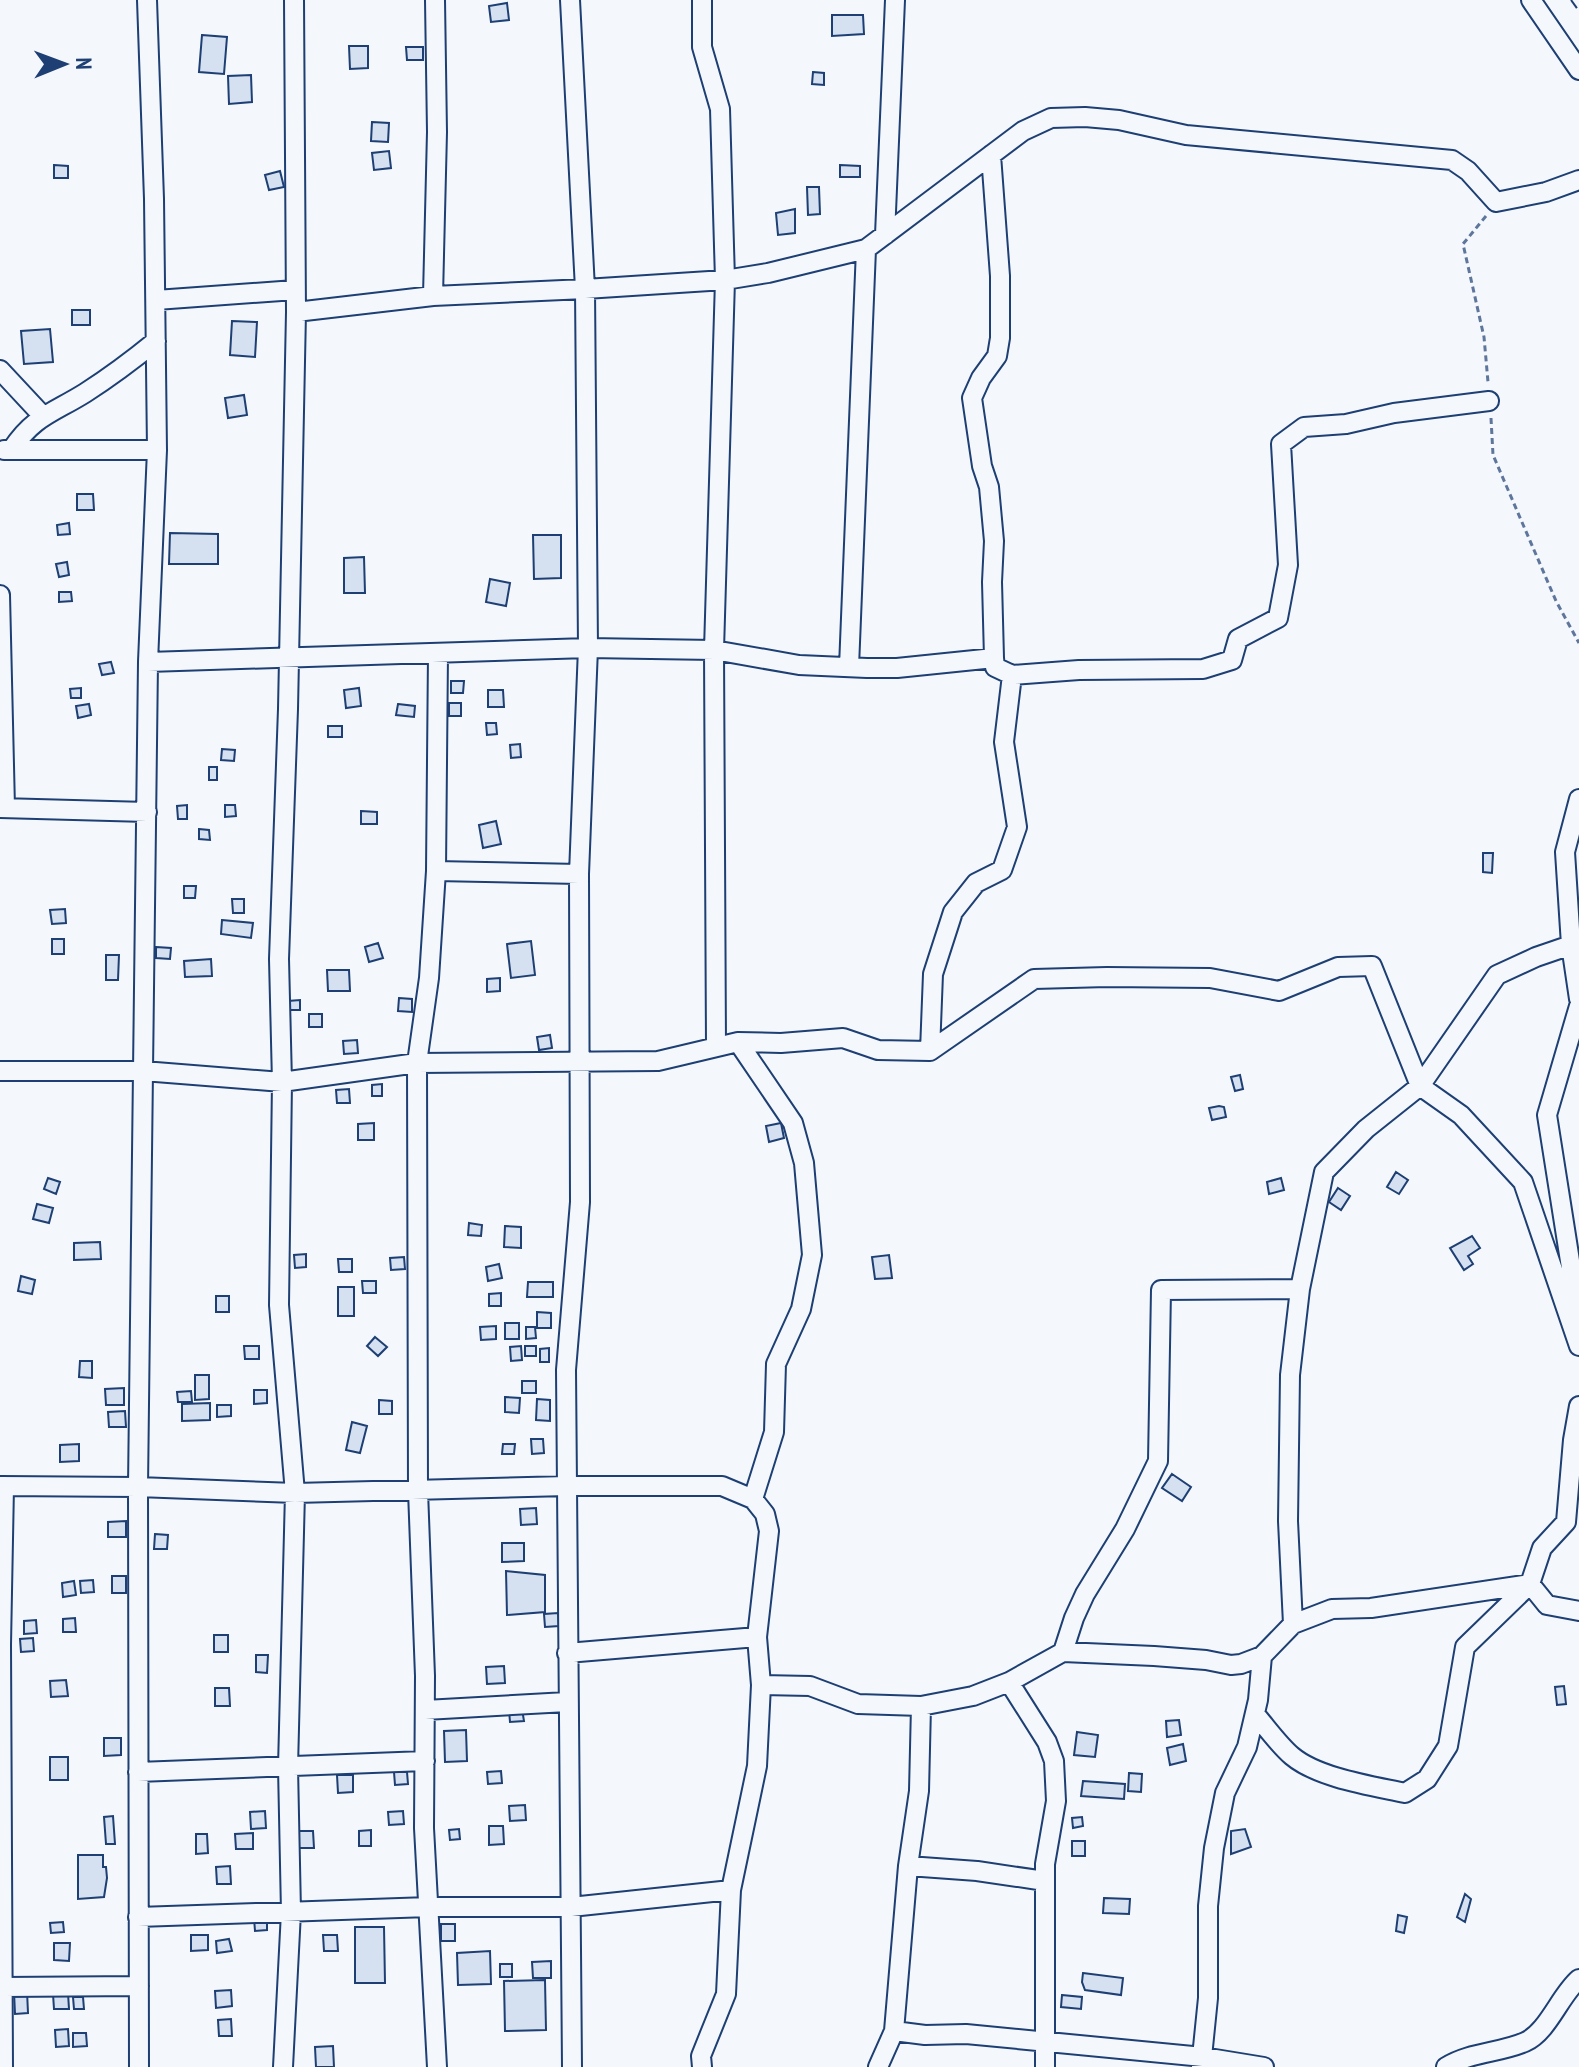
<svg xmlns="http://www.w3.org/2000/svg" width="1579" height="2067" viewBox="0 0 1579 2067" font-family="'PT Sans Narrow',sans-serif">
<style>
.building{fill:#d5e0f0;stroke:#1d3f73;stroke-width:2}
.lines{fill:none;stroke-linecap:round;stroke-linejoin:round}
.minor-casing{stroke:#1d3f73;stroke-width:22}
.path{stroke:#5e769c;stroke-width:3;stroke-dasharray:6 4;stroke-linecap:butt}
.minor{stroke:#f4f7fb;stroke-width:18}
.fence{stroke:#1d3f73;stroke-width:2;stroke-dasharray:10 4;stroke-linecap:butt}
</style>
<rect width="100%" height="100%" fill="#f4f7fb"/>
<path class="building" d="M507 3 509 20 491 22 489 6Z
M832 15H863L864 34 832 36Z
M202 35 227 37 224 74 199 72Z
M349 46H368V68L350 69Z
M406 47H423V60H407Z
M813 72 824 73V85L812 84Z
M251 75 252 102 229 104 228 76Z
M372 122 389 123 388 142 371 141Z
M389 151 391 168 374 170 372 153Z
M54 165 68 166V178H54Z
M840 165 860 166V177H840Z
M280 171 284 187 269 190 265 175Z
M807 187H819L820 214 808 215Z
M795 209V233L778 235 776 213Z
M72 310H90V325H72Z
M232 321 257 322 255 357 230 355Z
M50 329 53 362 24 364 21 331Z
M244 395 247 415 228 418 225 398Z
M77 494H93L94 510H77Z
M69 523 70 534 58 535 57 525Z
M170 533 218 534V564H169Z
M533 535H561V578L534 579Z
M364 557 365 593H344V558Z
M67 562 69 575 59 577 56 564Z
M490 579 510 583 506 606 486 602Z
M59 592H71L72 601 59 602Z
M111 662 114 673 102 675 99 664Z
M451 681H464L463 693H451Z
M81 688V698H71L70 689Z
M359 688 361 706 346 708 344 690Z
M488 690H503L504 707H488Z
M449 703H461V716H449Z
M89 704 91 715 78 718 76 706Z
M398 704 415 706 414 717 396 715Z
M486 723H496L497 734 487 735Z
M328 726H342V737H328Z
M520 744 521 757 511 758 510 745Z
M222 749 235 750 234 761 221 760Z
M209 767H217V780H209Z
M187 805V819H178L177 806Z
M225 805H235L236 816 225 817Z
M361 811 377 812V824H361Z
M496 821 501 844 483 848 479 825Z
M199 829 209 830 210 840 199 839Z
M1483 853H1493L1492 873 1483 872Z
M184 886H196L195 898H184Z
M232 899H244V913H233Z
M65 909 66 923 52 924 50 910Z
M222 920 253 923 251 938 221 934Z
M52 939H64V954H52Z
M531 941 535 975 511 978 507 944Z
M378 943 383 958 369 962 365 947Z
M156 947 171 948 170 959 156 958Z
M106 955H119L118 980H106Z
M211 959 212 976 185 977 184 961Z
M327 970H349L350 991H328Z
M500 978V991L487 992V979Z
M399 998 412 999V1012L398 1011Z
M300 1000V1010H289L288 1001Z
M309 1014H322V1027H309Z
M550 1035 552 1048 539 1050 537 1037Z
M357 1040 358 1053 344 1054 343 1041Z
M1240 1075 1243 1089 1235 1091 1231 1077Z
M382 1084V1096H372V1085Z
M349 1089 350 1103H337L336 1090Z
M1219 1106 1224 1107 1226 1117 1212 1120 1209 1108Z
M374 1123V1140H358V1124Z
M781 1123 784 1138 769 1142 766 1126Z
M1396 1172 1408 1180 1399 1194 1387 1187Z
M48 1178 60 1182 56 1194 44 1189Z
M1281 1178 1284 1190 1269 1194 1267 1182Z
M1338 1188 1350 1196 1341 1210 1329 1202Z
M37 1204 53 1208 49 1223 33 1219Z
M469 1223 482 1225 481 1236 468 1235Z
M505 1226 521 1227V1248L504 1247Z
M1472 1236 1480 1248 1468 1256 1473 1264 1464 1270 1450 1248Z
M100 1242 101 1259 74 1260V1243Z
M306 1254V1267L295 1268 294 1255Z
M889 1255 892 1278 875 1279 872 1257Z
M404 1257 405 1269 391 1270 390 1258Z
M338 1259H352V1272H339Z
M499 1264 502 1278 488 1281 486 1267Z
M21 1276 35 1280 32 1294 18 1291Z
M362 1281H376V1293H363Z
M528 1282H553V1297H527Z
M338 1287H354V1316H338Z
M501 1293V1306H489V1294Z
M216 1296H229V1312H216Z
M537 1312 551 1313V1328H537Z
M505 1323H519V1339H505Z
M496 1326V1339L481 1340 480 1327Z
M526 1327H535L536 1338 526 1339Z
M375 1337 387 1347 378 1356 367 1346Z
M244 1346H259V1359H245Z
M521 1346 522 1360 511 1361 510 1347Z
M525 1346H536V1356H525Z
M549 1348V1362H540V1349Z
M80 1361H92V1378L79 1377Z
M195 1375H209V1399L195 1400Z
M522 1381H536V1393H522Z
M124 1388V1405H106L105 1389Z
M254 1390H267V1403L254 1404Z
M191 1391 192 1402H178L177 1392Z
M505 1397 520 1398 519 1413 505 1412Z
M537 1399 550 1400V1421L536 1420Z
M379 1400 392 1401V1414H379Z
M210 1403V1420L182 1421V1404Z
M217 1405H231V1416L217 1417Z
M125 1411 126 1427H109L108 1412Z
M352 1422 367 1426 360 1453 346 1450Z
M531 1439H543L544 1453 532 1454Z
M79 1444V1461L60 1462V1445Z
M503 1444H515L514 1454H502Z
M1172 1474 1191 1487 1182 1501 1162 1488Z
M536 1508 537 1524 521 1525 520 1509Z
M126 1521V1537H108V1522Z
M155 1534 168 1535 167 1549H154Z
M502 1543H524V1561L502 1562Z
M506 1571 545 1575V1612L507 1615Z
M112 1576H126V1593H112Z
M93 1580 94 1592 81 1593 80 1581Z
M74 1581 76 1595 63 1597 62 1583Z
M558 1613 559 1626 545 1627 544 1614Z
M75 1618 76 1632H63V1619Z
M36 1620 37 1633 24 1634V1621Z
M214 1635H228V1652H214Z
M33 1638 34 1651 21 1652 20 1639Z
M256 1655H268L267 1673 256 1672Z
M504 1666 505 1683 487 1684 486 1667Z
M66 1680 68 1696 51 1697 50 1681Z
M1564 1686 1566 1704 1557 1705 1555 1687Z
M215 1688H229L230 1706H215Z
M522 1709 524 1721 510 1722 509 1710Z
M1179 1720 1181 1735 1167 1737 1166 1721Z
M466 1730 467 1761 445 1762 444 1731Z
M1077 1732 1098 1735 1095 1757 1074 1755Z
M104 1738H121V1755L104 1756Z
M1183 1744 1186 1761 1170 1765 1167 1748Z
M50 1757H68V1780H50Z
M501 1771 502 1783 488 1784 487 1772Z
M394 1772H407L408 1784 395 1785Z
M1129 1773 1142 1774 1141 1792 1128 1791Z
M337 1775H353V1792L338 1793Z
M1083 1781 1125 1784 1124 1799 1081 1796Z
M525 1805 526 1820 510 1821 509 1806Z
M265 1811 266 1828 251 1829 250 1812Z
M403 1811 404 1824 389 1825 388 1812Z
M113 1816 115 1844H106L104 1817Z
M1082 1817 1083 1826 1073 1828 1072 1818Z
M489 1826H503L504 1844 489 1845Z
M459 1829 460 1839 450 1840 449 1830Z
M1245 1829 1251 1847 1231 1854V1831Z
M371 1830V1846H359V1831Z
M296 1831H313L314 1848H297Z
M253 1833V1849H236L235 1834Z
M196 1834H207L208 1853 196 1854Z
M1072 1841H1085V1856H1072Z
M78 1855H103V1867H106L107 1878 104 1897 78 1899Z
M230 1866 231 1884H217L216 1867Z
M1465 1894 1471 1899 1465 1922 1457 1917Z
M1104 1898 1130 1899 1129 1914 1103 1913Z
M1398 1915 1407 1917 1404 1933 1396 1931Z
M254 1918H267V1930L255 1931Z
M63 1922 64 1932 51 1933 50 1923Z
M441 1924H455V1941H441Z
M355 1927H384L385 1983H355Z
M191 1935H208V1950L191 1951Z
M323 1935H337L338 1951H324Z
M229 1939 232 1951 217 1953 216 1941Z
M54 1943H70L69 1961 54 1960Z
M490 1951 491 1984 458 1985 457 1953Z
M551 1961V1978H533L532 1962Z
M500 1964H512V1977H500Z
M1083 1973 1123 1978 1121 1995 1085 1990 1082 1982Z
M545 1980 546 2030 505 2031 504 1981Z
M231 1990 232 2006 216 2008 215 1991Z
M27 1991 28 2013 15 2014 14 1992Z
M68 1993 69 2009H54L53 1994Z
M1062 1995 1082 1997 1081 2009 1061 2007Z
M73 1997H83L84 2009H74Z
M231 2019 232 2036H219L218 2020Z
M68 2029 69 2046 56 2047 55 2030Z
M73 2033H86L87 2046 73 2047Z
M333 2046 334 2067H316L315 2047Z"/>
<g class="lines">
<defs>
<path id="minor" d="M1531 0 1579 70
M991 155 1000 276V338L997 356 981 378 972 398 982 466 989 487 994 541 992 582 994 658
M885 235 895 0
M433 296 437 132 435 0
M156 300 295 290
M296 312 433 296 585 289 570 0
M0 370 42 415
M12 449C34 416 53 413 85 393 110 377 134 359 156 341
M4 450H157
M0 595 5 808
M148 662 588 648 714 650 799 665 867 668H897L994 658 995 667 1012 675 1079 670 1203 669 1232 660 1238 639 1278 618 1288 565 1281 444 1304 427 1346 424 1394 413 1489 401
M849 667 866 249
M0 808 147 812
M436 871 579 874
M1571 945 1579 999
M738 1042 793 1123 804 1163 812 1255 801 1309 776 1364 774 1432 753 1499
M716 1046 714 650 725 280 768 273 866 249 1023 131 1051 118 1085 117 1119 120 1186 135 1452 160 1468 171 1496 202 1546 192 1579 180
M930 1051 933 974 953 912 976 883 1002 870 1017 827 1004 742 1012 675
M0 1071H143L282 1082 417 1063 658 1061 738 1042 781 1043 843 1038 878 1050 930 1051 1034 979 1107 977 1210 978 1279 991 1338 967 1372 966 1420 1086 1461 1115 1523 1182 1579 1346
M1579 1318 1547 1115 1579 1006
M0 1486 138 1487 295 1493 567 1486H722L753 1499 765 1514 769 1531 757 1637 761 1685 810 1686 858 1704 921 1706 973 1696 1009 1682 1063 1652 1154 1656 1206 1660 1231 1665 1241 1664 1262 1656 1293 1624 1332 1609 1371 1608 1530 1584 1547 1605 1579 1611
M1293 1624 1288 1521 1290 1375 1300 1289
M1063 1652 1074 1618 1085 1594 1125 1529 1158 1461 1161 1290 1300 1289 1324 1172 1366 1129 1420 1086 1497 975 1536 957 1571 945 1565 852 1579 799
M567 1653 757 1637
M1009 1682 1047 1742 1054 1761 1056 1801 1045 1864V2067
M425 1710 567 1702
M1255 1714C1267 1728 1279 1745 1292 1756 1318 1778 1373 1786 1405 1793L1427 1779 1448 1746 1465 1647 1530 1584 1542 1548 1566 1522 1573 1440 1579 1406
M138 1772 425 1761
M908 1866 977 1871 1045 1881
M138 1917 429 1907H571L731 1890
M3 1987 139 1986
M894 2031 908 1866 919 1791 921 1706
M3 2067 1 1645 4 1486
M139 2067 138 1487 143 1071 148 662 157 450 154 199 147 0
M283 2067 291 1912 288 1767 295 1493 279 1305 282 1082 279 959 288 709 296 312 294 0
M437 2067 424 1828 425 1676 418 1491 417 1063 429 978 436 871 438 653
M572 2067 566 1370 580 1202 579 874 588 648 585 289 725 280 720 109 702 47V0
M702 2067 701 2056 726 1994 731 1890 757 1766 761 1685
M878 2067 894 2031 925 2035 966 2034 1203 2057 1264 2067
M1201 2067 1208 1998V1906L1214 1848 1225 1793 1247 1747 1258 1700 1262 1656
M1446 2067C1470 2052 1500 2053 1525 2042 1548 2032 1560 1995 1579 1979"/>
</defs>
<use href="#minor" class="minor-casing"/>
<path class="path" d="M1486 216 1463 244 1484 337 1488 382
M1491 418 1493 455 1556 601 1579 643"/>
<use href="#minor" class="minor"/>
<path class="fence" d="M1571 0 1579 11"/>
</g>
<g transform="translate(64 64) rotate(89)" stroke="#f4f7fb" stroke-width="6" paint-order="stroke">
<path d="M0-6L14 30L0 20L-14 30Z" fill="#1d3f73"/>
<text y="-12" font-size="22" font-weight="bold" text-anchor="middle" fill="#1d3f73">N</text>
</g>
</svg>
